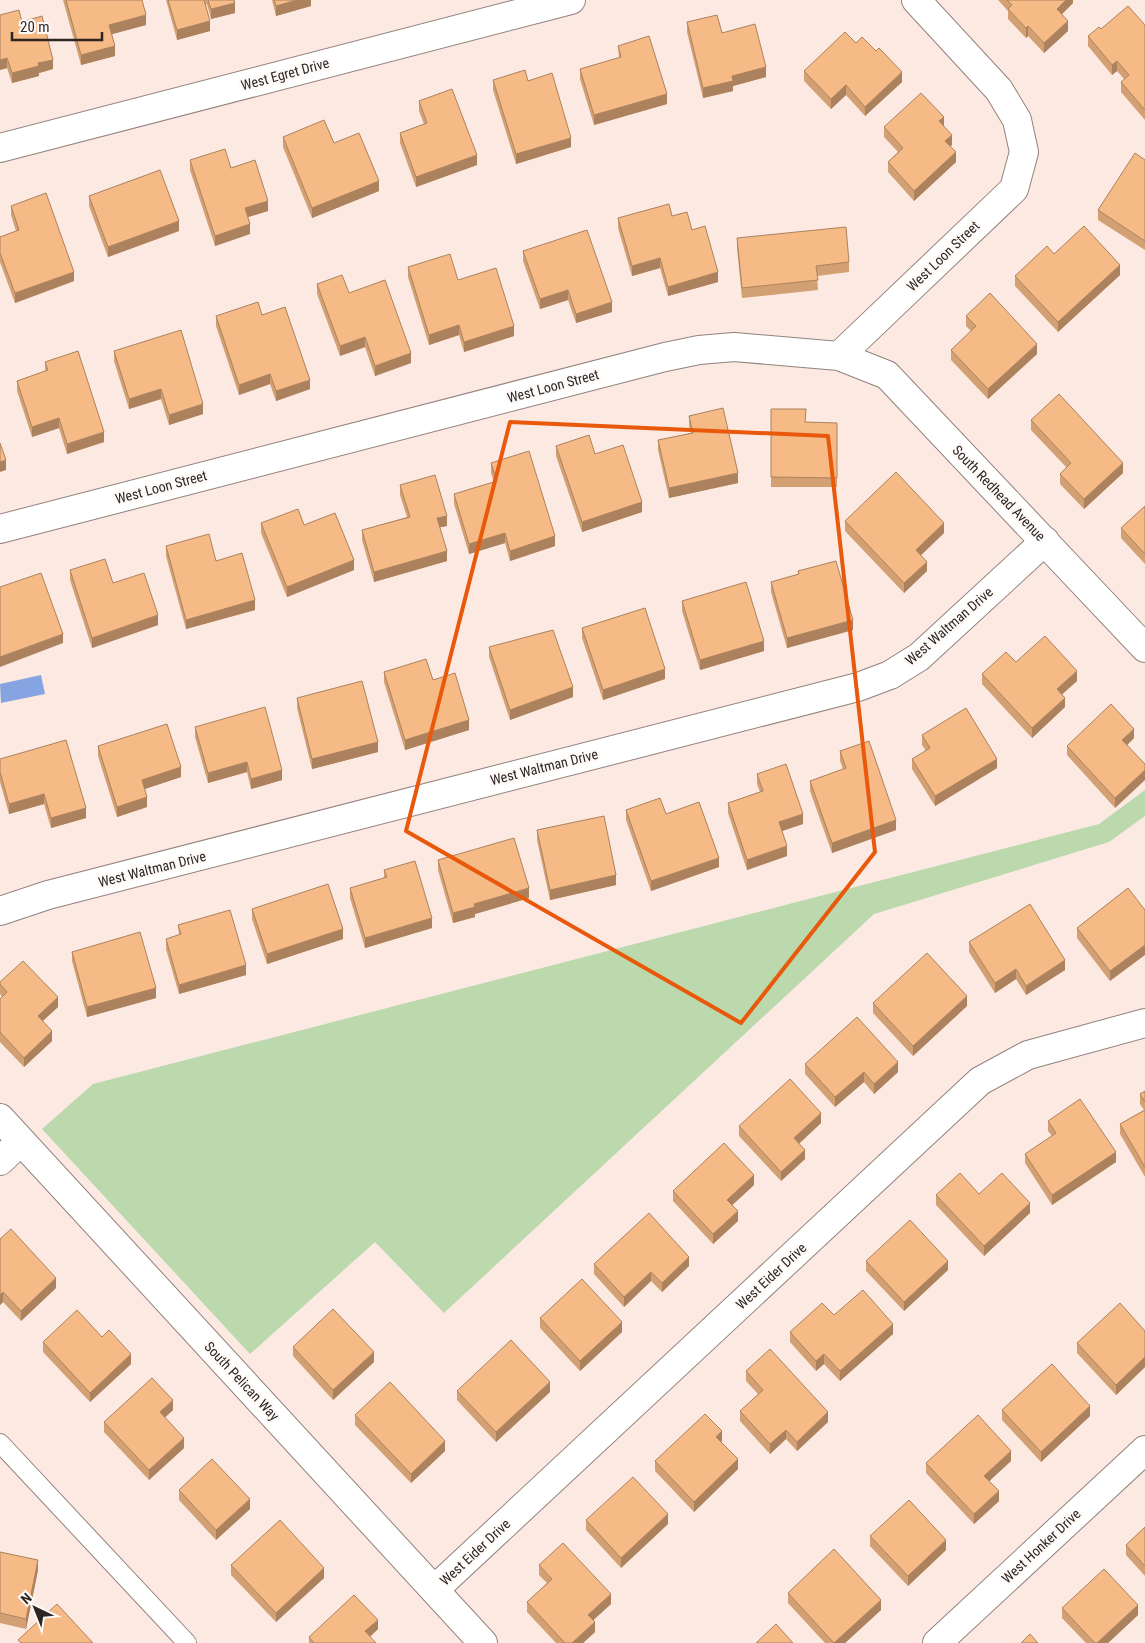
<svg xmlns="http://www.w3.org/2000/svg" width="1145" height="1643" viewBox="0 0 1145 1643" font-family="'Roboto Condensed',sans-serif">
<style>
.green{fill:#bbd9ad}
.water{fill:#87a4e2}
.lines{fill:none;stroke-linecap:round;stroke-linejoin:round}
.service-casing{stroke:#93827d;stroke-width:20}
.minor-casing{stroke:#93827d;stroke-width:30}
.service{stroke:#fff;stroke-width:18}
.minor{stroke:#fff;stroke-width:28}
.wall{fill:#d3a073}
.shaded-wall{fill:#ac825e}
.building{fill:#f5ba86;stroke:#ac825e}
.marked{fill:none;stroke:#e8590c;stroke-width:4;stroke-linejoin:round}
.labels{text-anchor:middle;dominant-baseline:central;stroke-width:5;stroke-linejoin:round;paint-order:stroke}
.street-label{font-size:14px;fill:#2d2624;stroke:#fdfaf8}
</style>
<rect width="100%" height="100%" fill="#fbe9e2"/>
<path class="green" d="M1145 790V816L1109 842 874 914 444 1313 375 1242 250 1354 42 1129 93 1084 1099 824Z"/>
<path class="water" d="M41 675 45 694 1 703 0 684Z"/>
<g class="lines">
<defs>
<path id="service" d="M0 1443 187 1643"/>
<path id="minor" d="M0 148 571 0
M839 356 1014 189 1024 152 1017 120 999 90 916 0
M0 529 665 357 699 350 734 347 839 356 887 375 1145 648
M0 911 48 895 858 687 890 675 919 657 1045 541
M0 1118 483 1643
M0 1161 21 1141
M434 1590 980 1081 1028 1055 1145 1023
M937 1643 1145 1450"/>
</defs>
<use href="#service" class="service-casing"/>
<use href="#minor" class="minor-casing"/>
<use href="#service" class="service"/>
<use href="#minor" class="minor"/>
</g>
<path class="wall" d="M63 0H142L146 25 112 34 115 56 81 65Z
M166 0H234L235 13 211 19 207 4 206 5 210 31 177 40Z
M272 0H311V6L276 16Z
M998 0H1073V3L1062 14 1068 31 1044 53 1028 36 1026 38 1008 19V11Z
M0 15 22 22 53 69 39 73V76L12 83 7 68 0 70Z
M687 22 722 33 766 77 733 86V91L703 98 687 32Z
M1145 25V120L1121 92V82L1124 79 1117 71 1112 75 1088 46V36L1101 29Z
M856 43 902 82 865 116 846 95 831 109 804 81V71Z
M618 46 667 104 594 125 580 79V69L619 58Z
M493 80 528 81 571 147 516 164 493 90Z
M419 101 477 165 416 187 400 143V133L424 124 419 111Z
M944 126 952 145 950 146 956 162 914 201 888 172V162L898 152 884 137V127Z
M283 137 334 143 379 191 312 218 283 147Z
M190 160 231 168 268 211 248 217 250 234 215 246 190 170Z
M1145 160V250L1098 220V210Z
M89 196 179 231 108 257 89 206Z
M11 206 74 281 15 303 0 262V237L16 231 11 215Z
M672 216 692 230 718 282 668 296 660 268 632 276 618 228V218Z
M737 238 849 262V272L817 276 818 290 742 298 737 248Z
M523 251 612 312 576 323 568 300 540 309 523 261Z
M1054 254 1120 275 1058 332 1015 286V276Z
M408 267 458 280 514 336 464 352 459 335 429 345 408 277Z
M317 284 349 293 411 363 375 376 365 347 340 356 317 294Z
M262 315 310 389 276 401 270 384 239 395 216 326V316Z
M966 316 1037 354 988 399 951 360V350L971 331 966 326Z
M114 351 203 414 169 425 161 399 129 409 114 361Z
M45 362 104 442 67 454 59 428 32 437 17 391V381L45 371Z
M771 409 805 422 837 423V487H771Z
M689 416 738 483 669 498 658 450V440L691 433 689 426Z
M1031 420 1123 473 1084 509 1060 484V474L1067 468 1031 430Z
M556 446 595 454 642 512 582 532 556 456Z
M491 463 555 546 510 561 505 543 469 554 454 504V494L494 482 491 473Z
M400 485 447 526 440 527 447 561 374 582 362 540V530L407 517 400 495Z
M1145 506V564L1121 538V528Z
M845 521 944 533 921 555 927 571 904 593 845 531Z
M261 523 304 525 354 570 287 597 261 533Z
M166 546 216 561 255 610 186 629 166 556Z
M70 570 113 583 158 625 92 648 70 580Z
M798 571 853 630 787 648 771 592V582L798 574Z
M682 601 764 651 700 670 682 611Z
M582 628 665 679 603 700 582 638Z
M489 647 573 697 510 720 489 657Z
M1016 662 1077 681 1062 694 1065 707 1032 738 982 684V674Z
M384 672 433 680 469 730 405 750 384 682Z
M297 698 378 752 312 769 297 708Z
M195 727 282 780 251 789 247 772 208 783 195 737Z
M922 735 997 768 935 806 912 769V759L926 751 922 745Z
M1134 738 1127 745 1115 808 1067 755V746Z
M98 746 181 777 144 789 147 807 117 817 98 756Z
M840 751 896 830 832 853 810 791V781L843 769 840 761Z
M0 759 86 818 51 828 44 804 9 814 0 782Z
M757 774 803 824 782 831 787 856 747 870 728 813V803L760 792 757 784Z
M626 810 666 814 719 867 651 891 626 820Z
M537 830 616 885 550 900 537 840Z
M438 860 529 898 475 914V917L453 923 438 870Z
M384 870 432 928 365 948 350 898V888L384 878Z
M1128 888 1110 981 1077 938V928Z
M252 909 343 939 267 964 252 919Z
M178 925 246 975 179 994 166 949V939L179 935Z
M969 942 1065 970 1026 995 1016 979 995 993 969 952Z
M72 952 156 998 87 1017 72 961Z
M0 982 58 1007 43 1021 52 1041 24 1067 0 1042V999L2 997 0 994Z
M873 1003 967 1006 913 1056 873 1013Z
M805 1064 898 1072 874 1094 864 1082 835 1107 805 1074Z
M1145 1091V1177L1120 1134V1124L1144 1110 1140 1104V1094Z
M1048 1121 1116 1162 1052 1205 1025 1163V1154L1052 1136 1048 1131Z
M821 1123 799 1144 805 1159 781 1181 739 1136V1126Z
M754 1185 732 1205 738 1221 713 1244 673 1201V1191Z
M979 1194 1030 1213 984 1256 936 1205V1195Z
M0 1239 56 1288 21 1321 3 1302 0 1305Z
M866 1261 948 1270 904 1311 866 1271Z
M594 1264 689 1266 662 1292 651 1281 624 1307 594 1274Z
M834 1315 893 1334 840 1381 824 1364 816 1371 790 1342V1332Z
M540 1318 622 1332 580 1371 540 1328Z
M1145 1331V1367L1116 1395 1077 1353V1343Z
M102 1337 131 1364 90 1402 43 1352V1342Z
M293 1347 374 1362 333 1400 293 1356Z
M746 1371 828 1422 797 1451 786 1439 770 1454 740 1421V1411L758 1394 746 1381Z
M457 1391 550 1392 496 1442 457 1400Z
M173 1410 165 1417 184 1448 149 1480 104 1432V1422Z
M1002 1410 1090 1416 1041 1462 1002 1420Z
M355 1415 445 1451 411 1483 355 1425Z
M722 1441 721 1442 738 1469 694 1512 655 1471V1461Z
M1011 1461 989 1481 999 1501 974 1524 926 1473V1463Z
M179 1490 250 1509 216 1540 179 1500Z
M586 1520 668 1524 621 1568 586 1530Z
M1145 1527V1576L1126 1555V1545Z
M870 1536 946 1550 908 1586 870 1546Z
M0 1552 38 1570 26 1629 0 1623Z
M231 1565 324 1578 276 1622 231 1575Z
M539 1565 611 1604 593 1620 595 1632 583 1643H556L527 1612V1602L547 1583 539 1575Z
M788 1593 881 1610 845 1643H825L788 1603Z
M1062 1608 1138 1615 1108 1643H1086L1062 1618Z
M378 1629 370 1637 376 1643H309V1637Z"/>
<path class="shaded-wall" d="M297 0H311V6L276 16V6Z
M1066 0H1073V3L1057 19V9Z
M235 3V13L211 19V9Z
M146 15V25L109 35V25Z
M210 21V31L177 40V30Z
M1068 21V31L1044 53V43Z
M1028 26V36L1026 38V28Z
M115 46V56L81 65V55Z
M7 58V68L0 70V60Z
M53 60V69L39 73V76L12 83V73L38 63Z
M1117 61V71L1112 75V65Z
M766 67V77L733 86V91L703 98V88L732 76Z
M902 72V82L865 116V107Z
M846 85V95L831 109V99Z
M667 94V104L594 125V115Z
M944 117V127L939 121Z
M952 135V145L945 151V141Z
M571 138V147L516 164V154Z
M956 152V162L914 201V191Z
M477 155V165L416 187V177Z
M379 181V191L312 218V208Z
M268 201V211L245 218V208Z
M179 221V231L108 257V247Z
M250 224V234L215 246V236Z
M660 258V268L632 276V266Z
M1120 265V275L1058 332V322Z
M74 272V281L15 303V293Z
M718 272V282L668 296V287Z
M568 290V300L540 309V299Z
M612 302V312L576 323V314Z
M459 325V335L429 345V335Z
M514 326V336L464 352V342Z
M365 337V347L340 356V346Z
M1037 344V354L988 399V389Z
M411 353V363L375 376V366Z
M270 374V384L239 395V385Z
M310 380V389L276 401V391Z
M161 389V399L129 409V399Z
M203 404V414L169 425V415Z
M59 418V428L32 437V427Z
M104 432V442L67 454V444Z
M6 460V470L0 472V462Z
M1123 463V473L1084 509V499Z
M738 473V483L669 498V488Z
M642 502V512L582 532V522Z
M447 516V526L437 528V518Z
M944 523V533L916 560V550Z
M505 533V543L469 554V544Z
M555 536V546L510 561V551Z
M447 551V561L374 582V572Z
M354 560V570L287 597V587Z
M927 562V571L904 593V583Z
M255 600V610L186 629V620Z
M158 615V625L92 648V638Z
M853 620V630L787 648V638Z
M63 634V643L0 667V657Z
M764 641V651L700 670V660Z
M665 669V679L603 700V690Z
M1077 671V681L1057 699V689Z
M573 687V697L510 720V710Z
M1065 698V707L1032 738V728Z
M469 720V730L405 750V740Z
M1134 729V738L1122 750V740Z
M378 742V752L312 769V759Z
M997 759V768L935 806V796Z
M247 762V772L208 783V773Z
M181 767V777L142 790V780Z
M282 770V780L251 789V779Z
M1145 770V780L1115 808V798Z
M44 794V804L9 814V804Z
M147 797V807L117 817V807Z
M86 808V818L51 828V818Z
M803 814V824L779 832V822Z
M896 820V830L832 853V843Z
M787 846V856L747 870V860Z
M719 858V867L651 891V881Z
M616 875V885L550 900V890Z
M529 888V898L475 914V917L453 923V913L474 904Z
M432 918V928L365 948V938Z
M343 929V939L267 964V954Z
M1145 945V955L1110 981V971Z
M1065 960V970L1026 995V986Z
M246 965V975L179 994V985Z
M1016 969V979L995 993V983Z
M156 988V998L87 1017V1007Z
M967 996V1006L913 1056V1046Z
M58 997V1007L38 1025V1016Z
M52 1031V1041L24 1067V1058Z
M898 1062V1072L874 1094V1084Z
M864 1072V1082L835 1107V1097Z
M821 1113V1123L794 1148V1138Z
M805 1150V1159L781 1181V1172Z
M1116 1152V1162L1052 1205V1195Z
M754 1175V1185L727 1210V1200Z
M1030 1203V1213L984 1256V1246Z
M738 1211V1221L713 1244V1234Z
M689 1257V1266L662 1292V1283Z
M948 1261V1270L904 1311V1302Z
M651 1272V1281L624 1307V1297Z
M56 1278V1288L21 1321V1311Z
M3 1292V1302L0 1305V1295Z
M622 1322V1332L580 1371V1361Z
M893 1324V1334L840 1381V1371Z
M374 1352V1362L333 1400V1390Z
M131 1354V1364L90 1402V1393Z
M824 1354V1364L816 1371V1361Z
M1145 1357V1367L1116 1395V1385Z
M550 1382V1392L496 1442V1432Z
M173 1400V1410L160 1422V1412Z
M1090 1406V1416L1041 1462V1452Z
M828 1412V1422L797 1451V1442Z
M786 1430V1439L770 1454V1444Z
M722 1431V1441L716 1446V1437Z
M184 1438V1448L149 1480V1470Z
M445 1441V1451L411 1483V1474Z
M1011 1451V1461L984 1486V1476Z
M738 1459V1469L694 1512V1502Z
M999 1491V1501L974 1524V1514Z
M250 1499V1509L216 1540V1530Z
M668 1514V1524L621 1568V1558Z
M946 1540V1550L908 1586V1576Z
M38 1560V1570L26 1629V1619Z
M324 1568V1578L276 1622V1613Z
M611 1594V1604L588 1625V1615Z
M881 1600V1610L845 1643H834Z
M1138 1605V1615L1108 1643H1097Z
M378 1620V1629L365 1641V1631Z
M595 1622V1632L583 1643H572Z"/>
<path class="building" d="M66 0H142L146 15 109 25 115 46 81 55Z
M168 0H204L210 21 177 30Z
M208 0H234L235 3 211 9Z
M274 0H297L276 6Z
M1007 0H1066L1057 9 1068 21 1044 43 1028 26 1026 28 1008 9 1012 5Z
M1128 6 1145 25V110L1121 82 1129 75 1117 61 1112 65 1088 36 1099 27 1101 29Z
M19 10 22 22 42 16 53 60 38 63 39 66 12 73 7 58 0 60V15Z
M717 15 722 33 755 24 766 67 732 76 733 81 703 88 687 22Z
M845 32 856 43 862 37 876 51 879 48 902 72 865 107 846 85 831 99 804 71Z
M649 36 667 94 594 115 580 69 621 57 618 46Z
M525 70 528 81 552 73 571 138 516 154 493 80Z
M452 89 477 155 416 177 400 133 427 123 419 101Z
M921 93 944 117 939 121 952 135 945 141 956 152 914 191 888 162 903 148 884 127Z
M324 120 334 143 359 133 379 181 312 208 283 137Z
M225 149 231 168 255 160 268 201 245 208 250 224 215 236 190 160Z
M1135 153 1145 160V241L1098 210Z
M160 170 179 221 108 247 89 196Z
M46 193 74 272 15 293 0 253V237L19 230 11 206Z
M669 204 672 216 687 212 692 230 705 226 718 272 668 287 660 258 632 266 618 218Z
M1084 226 1120 265 1058 322 1015 276 1047 246 1054 254Z
M846 227 849 262 816 266 818 280 742 288 737 238Z
M587 230 612 302 576 314 568 290 540 299 523 251Z
M450 254 458 280 496 268 514 326 464 342 459 325 429 335 408 267Z
M342 275 349 293 385 280 411 353 375 366 365 337 340 346 317 284Z
M990 293 1037 344 988 389 951 350 976 326 966 316Z
M258 302 262 315 285 307 310 380 276 391 270 374 239 385 216 316Z
M181 330 203 404 169 415 161 389 129 399 114 351Z
M78 351 104 432 67 444 59 418 32 427 17 381 48 370 45 362Z
M1059 394 1123 463 1084 499 1060 474 1071 463 1031 420Z
M723 408 738 473 669 488 658 440 693 433 689 416Z
M771 409H806L805 422 837 423V478L771 477Z
M589 435 595 454 623 445 642 502 582 522 556 446Z
M0 443 6 460 0 462Z
M529 451 555 536 510 551 505 533 469 544 454 494 497 481 491 463Z
M896 472 944 523 916 550 927 562 904 583 845 521Z
M435 475 447 516 437 518 447 551 374 572 362 530 410 517 400 485Z
M1145 506V554L1121 528Z
M298 509 304 525 335 513 354 560 287 587 261 523Z
M209 534 216 561 242 553 255 600 186 620 166 546Z
M105 559 113 583 144 573 158 615 92 638 70 570Z
M836 561 853 620 787 638 771 582 799 574 798 571Z
M41 573 63 634 0 657V587Z
M746 582 764 641 700 660 682 601Z
M645 608 665 669 603 690 582 628Z
M553 630 573 687 510 710 489 647Z
M1045 636 1077 671 1057 689 1065 698 1032 728 982 674 1006 652 1016 662Z
M426 659 433 680 455 673 469 720 405 740 384 672Z
M362 681 378 742 312 759 297 698Z
M1111 704 1134 729 1122 740 1145 764V770L1115 798 1067 746Z
M265 707 282 770 251 779 247 762 208 773 195 727Z
M966 708 997 759 935 796 912 759 930 748 922 735Z
M167 724 181 767 142 780 147 797 117 807 98 746Z
M66 740 86 808 51 818 44 794 9 804 0 772V759Z
M869 741 896 820 832 843 810 781 846 768 840 751Z
M786 764 803 814 779 822 787 846 747 860 728 803 763 791 757 774Z
M660 798 666 814 699 802 719 858 651 881 626 810Z
M604 816 616 875 550 890 537 830Z
M514 838 529 888 474 904 475 907 453 913 438 860Z
M415 861 432 918 365 938 350 888 387 877 384 870Z
M328 884 343 929 267 954 252 909Z
M1128 888 1145 910V945L1110 971 1077 928Z
M1030 904 1065 960 1026 986 1016 969 995 983 969 942Z
M230 910 246 965 179 985 166 939 181 934 178 925Z
M140 932 156 988 87 1007 72 952Z
M927 953 967 996 913 1046 873 1003Z
M23 961 58 997 38 1016 52 1031 24 1058 0 1032V999L7 992 0 984V982Z
M857 1017 898 1062 874 1084 864 1072 835 1097 805 1064Z
M790 1079 821 1113 794 1138 805 1150 781 1172 739 1126Z
M1145 1091V1102L1140 1094Z
M1080 1099 1116 1152 1052 1195 1025 1154 1056 1133 1048 1121Z
M1145 1110V1167L1120 1124Z
M724 1143 754 1175 727 1200 738 1211 713 1234 673 1191Z
M960 1173 979 1194 1002 1173 1030 1203 984 1246 936 1195Z
M649 1213 689 1257 662 1283 651 1272 624 1297 594 1264Z
M910 1220 948 1261 904 1302 866 1261Z
M11 1229 56 1278 21 1311 3 1292 0 1295V1239Z
M582 1279 622 1322 580 1361 540 1318Z
M863 1290 893 1324 840 1371 824 1354 816 1361 790 1332 822 1303 834 1315Z
M1120 1303 1145 1331V1357L1116 1385 1077 1343Z
M333 1309 374 1352 333 1390 293 1347Z
M77 1310 102 1337 109 1330 131 1354 90 1393 43 1342Z
M511 1340 550 1382 496 1432 457 1391Z
M770 1349 828 1412 797 1442 786 1430 770 1444 740 1411 763 1390 746 1371Z
M1052 1364 1090 1406 1041 1452 1002 1410Z
M152 1378 173 1400 160 1412 184 1438 149 1470 104 1422Z
M390 1382 445 1441 411 1474 355 1415Z
M705 1414 722 1431 716 1437 738 1459 694 1502 655 1461Z
M978 1415 1011 1451 984 1476 999 1491 974 1514 926 1463Z
M212 1459 250 1499 216 1530 179 1490Z
M633 1477 668 1514 621 1558 586 1520Z
M909 1500 946 1540 908 1576 870 1536Z
M280 1520 324 1568 276 1613 231 1565Z
M1145 1527V1566L1126 1545Z
M563 1543 611 1594 588 1615 595 1622 572 1643H565L527 1602 552 1579 539 1565Z
M834 1549 881 1600 834 1643 788 1593Z
M0 1552 38 1560 26 1619 0 1613Z
M1104 1569 1138 1605 1097 1643H1095L1062 1608Z
M354 1595 378 1620 365 1631 376 1643H314L309 1637Z
M57 1604 93 1643H21L18 1640Z
M776 1624 793 1643H756Z
M1030 1634 1038 1643H1021Z"/>
<path class="marked" d="M510 422 828 436 875 852 741 1023 406 831Z"/>
<g class="labels">
<g class="street-label">
<text transform="translate(285 74) rotate(-15)">West Egret Drive</text>
<text transform="translate(943 256) rotate(-44)">West Loon Street</text>
<text transform="translate(553 386) rotate(-15)">West Loon Street</text>
<text transform="translate(161 487) rotate(-15)">West Loon Street</text>
<text transform="translate(999 493) rotate(46)">South Redhead Avenue</text>
<text transform="translate(949 626) rotate(-41)">West Waltman Drive</text>
<text transform="translate(544 767) rotate(-14)">West Waltman Drive</text>
<text transform="translate(152 869) rotate(-14)">West Waltman Drive</text>
<text transform="translate(771 1276) rotate(-43)">West Eider Drive</text>
<text transform="translate(242 1381) rotate(47)">South Pelican Way</text>
<text transform="translate(1041 1546) rotate(-43)">West Honker Drive</text>
<text transform="translate(475 1552) rotate(-43)">West Eider Drive</text>
</g>
</g>
<g transform="translate(35 1608) rotate(317)" stroke="#fdfaf8" stroke-width="4" paint-order="stroke">
<path d="M0-4L9 19L0 12L-9 19Z" fill="#2d2624"/>
<text y="-8" font-size="14" font-weight="bold" text-anchor="middle" fill="#2d2624">N</text>
</g>
<path d="M12 32v8h90v-8" fill="none" stroke="#2d2624" stroke-width="2.5"/>
<text x="20" y="32" font-size="15" fill="#2d2624" stroke="#fdfaf8" stroke-width="4" paint-order="stroke">20 m</text>
</svg>
